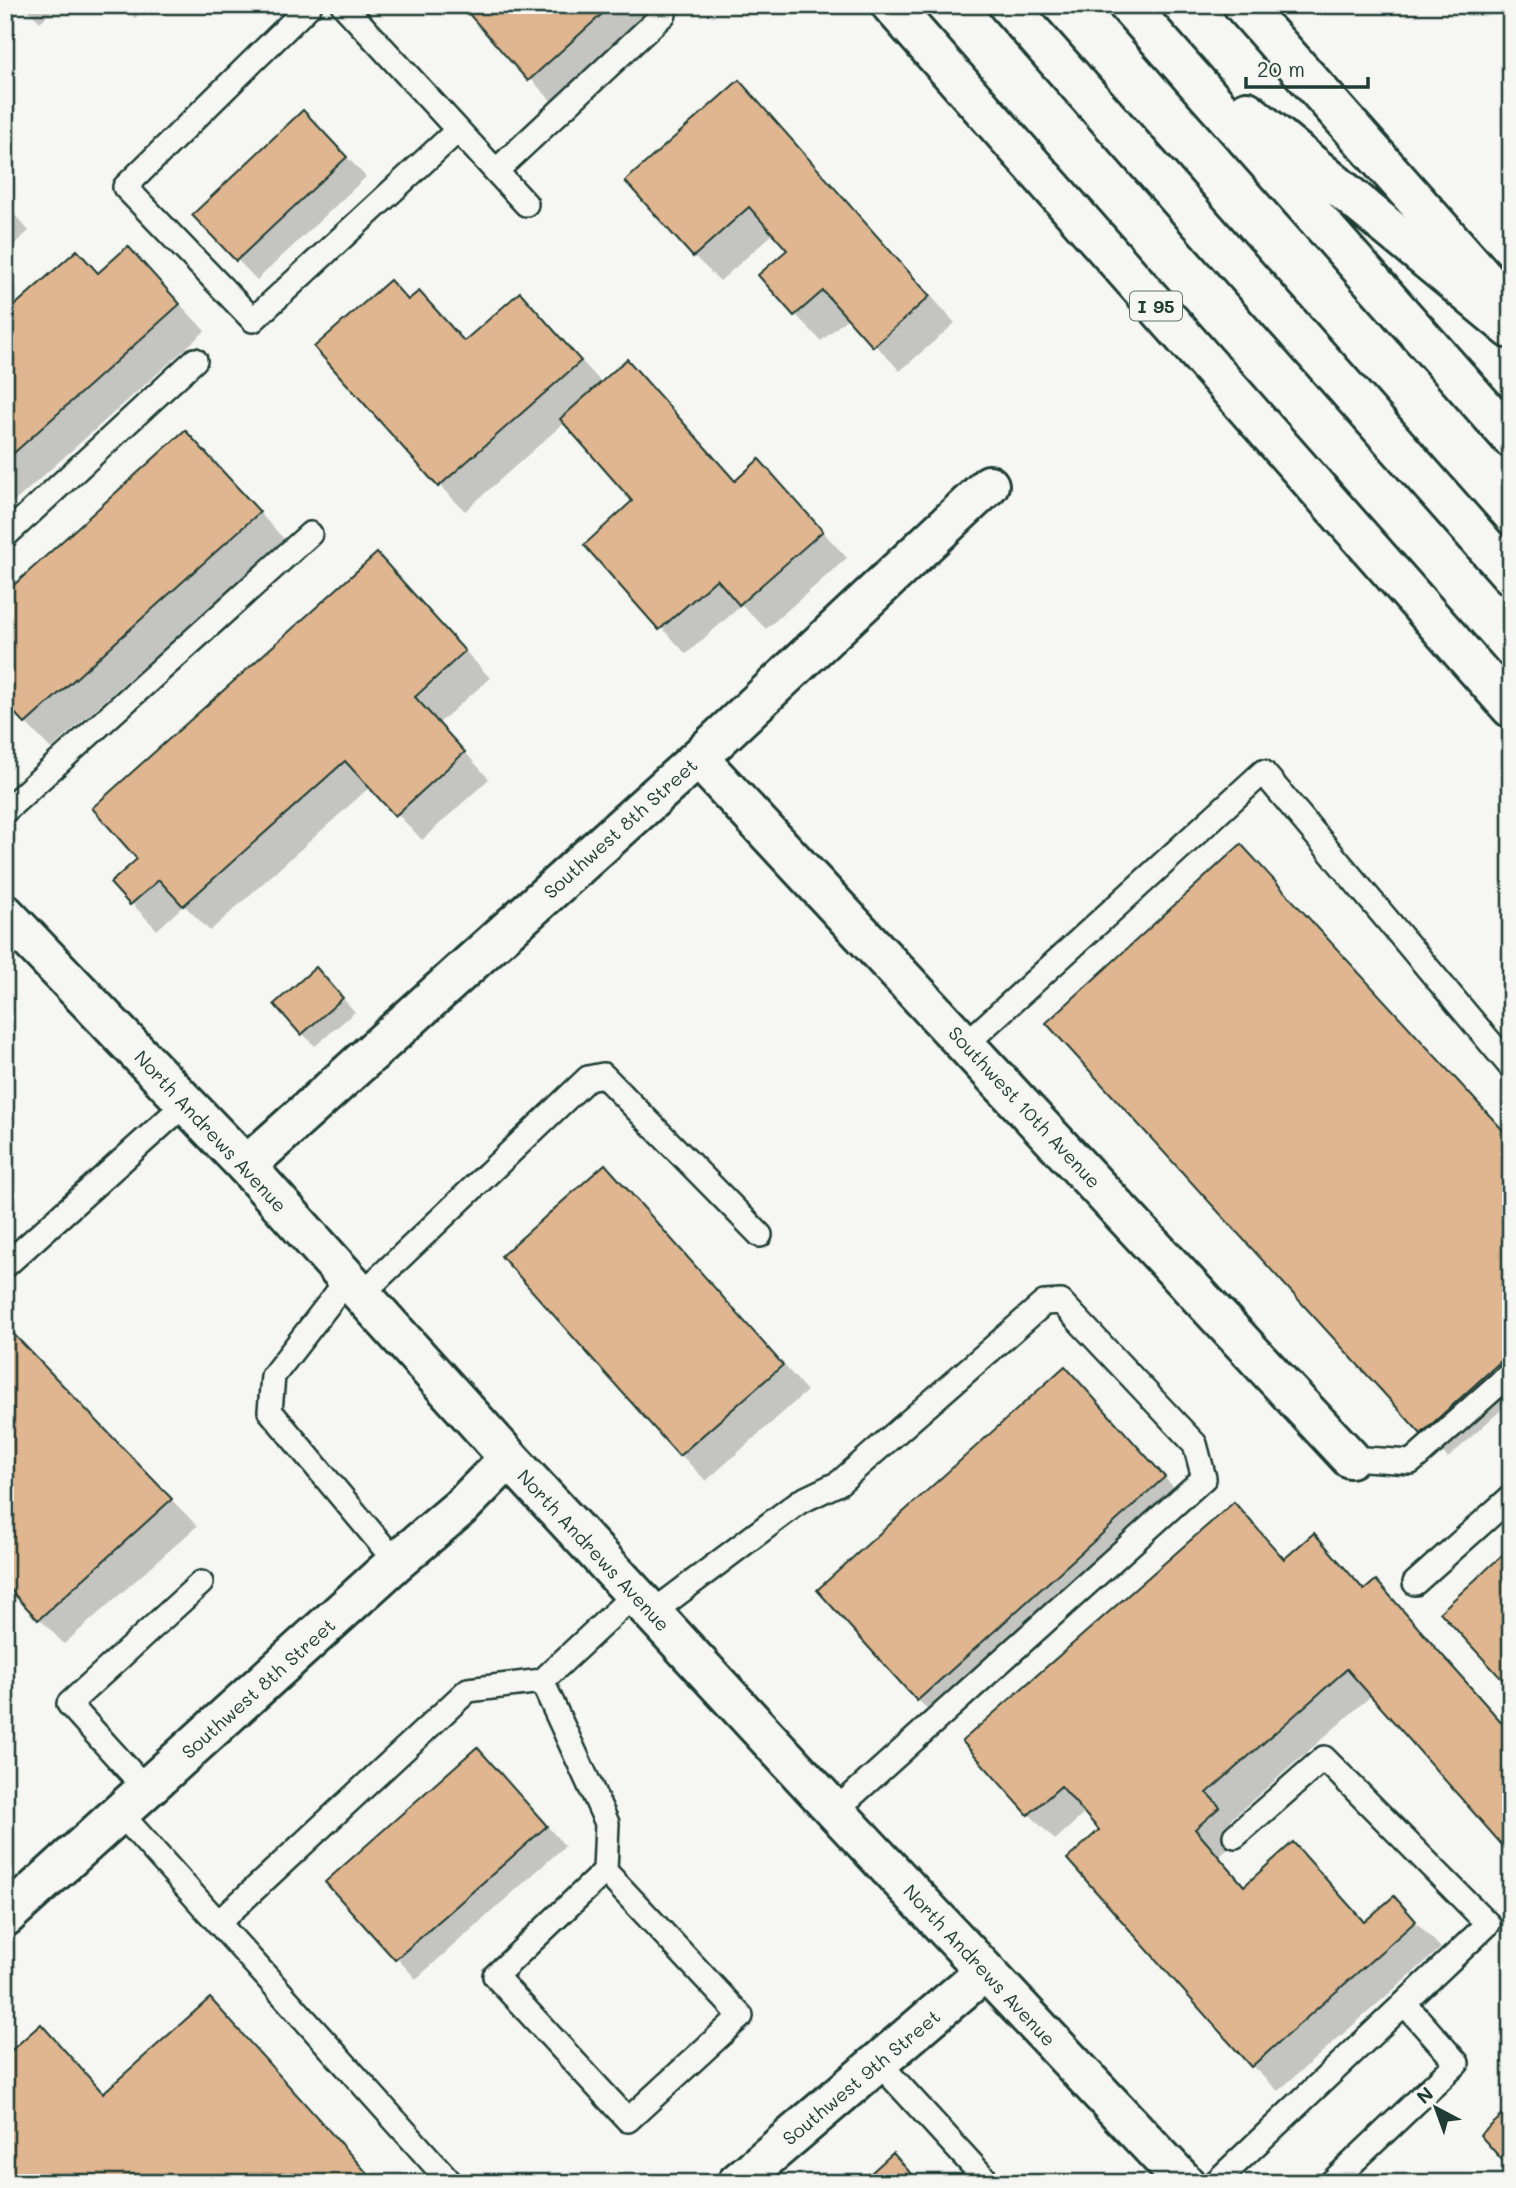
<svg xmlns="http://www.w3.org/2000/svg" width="1516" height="2188" viewBox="0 0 1516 2188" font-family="Mali,sans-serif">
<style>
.shadow{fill:#0003}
.building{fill:#e0b690;stroke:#1f3d34;stroke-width:2}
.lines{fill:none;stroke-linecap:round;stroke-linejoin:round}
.service-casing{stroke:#1f3d34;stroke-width:28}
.minor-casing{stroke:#1f3d34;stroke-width:44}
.secondary-casing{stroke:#1f3d34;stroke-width:44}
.motorway-casing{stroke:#1f3d34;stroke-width:44}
.service{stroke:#f6f6f2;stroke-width:23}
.minor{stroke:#f6f6f2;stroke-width:38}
.secondary{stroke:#f6f6f2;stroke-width:38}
.motorway{stroke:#f6f6f2;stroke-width:38}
.labels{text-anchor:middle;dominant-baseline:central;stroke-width:7;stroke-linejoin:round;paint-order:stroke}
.shield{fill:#f6f6f2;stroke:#60746d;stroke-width:2}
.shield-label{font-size:18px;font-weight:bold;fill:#1f3d34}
.street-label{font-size:19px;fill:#1f3d34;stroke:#f6f6f2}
</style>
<rect width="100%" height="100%" fill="#f6f6f2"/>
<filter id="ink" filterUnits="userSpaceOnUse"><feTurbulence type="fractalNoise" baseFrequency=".0143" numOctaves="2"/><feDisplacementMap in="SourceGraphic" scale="14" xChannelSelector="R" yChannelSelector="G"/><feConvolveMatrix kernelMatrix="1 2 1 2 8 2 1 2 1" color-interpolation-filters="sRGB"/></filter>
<g filter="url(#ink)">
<path class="shadow" d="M23 5H59L40 22Z
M122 5H149L135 18Z
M463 5H666L555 105Z
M739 82 765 108 955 323 900 371 849 317 821 341 796 315 760 275 789 250 774 233 720 281 694 256Z
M323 132 366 177 257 280 194 215Z
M5 149 15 160 5 169Z
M5 204 29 231 5 252Z
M128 248 205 331 5 510V317L99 275Z
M419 293 466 342 520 294 602 383 627 361 737 482 759 462 847 558 766 629 742 605 686 654 586 545 635 501 565 422 465 511 439 485 409 302Z
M185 432 284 539 51 749 26 723Z
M377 555 490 678 439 723 489 779 422 840 371 786 210 931 184 905 157 930 113 883 140 859Z
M329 983 355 1012 315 1046 302 1033Z
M1511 1139V1401L1448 1458 1422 1432Z
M605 1166 631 1192 807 1391 706 1481 681 1455 504 1256Z
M5 1327 197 1526 64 1644 39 1618Z
M1065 1369 1189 1504 944 1725 918 1700Z
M1234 1504 1286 1560 1314 1536 1366 1591 1376 1583 1401 1608 1511 1732V1852L1372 1695 1231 1819 1244 1834 1219 1856 1246 1886 1293 1844 1365 1923 1394 1899 1441 1948 1278 2091 1252 2066 1102 1830 1086 1812 1055 1840 1029 1814Z
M496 1769 565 1846 416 1979 328 1882Z
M210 2000 376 2183H5L41 2026 104 2094Z"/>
<path class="building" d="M461 5H612L528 81Z
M739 80 930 296 873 347 823 291 794 316 758 275 787 250 749 207 693 257 625 181Z
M303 110 347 157 236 261 192 215Z
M128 246 180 304 5 461V314L77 250 98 273Z
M390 280 408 300 419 291 464 341 520 292 581 361 438 487 314 347Z
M627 359 735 481 759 459 823 531 739 605 717 579 659 630 584 545 632 501 560 419Z
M185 430 260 512 25 724 5 703V593Z
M377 553 465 651 415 697 465 752 395 816 345 761 183 906 159 880 130 905 110 883 137 859 92 808Z
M1241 844 1511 1139V1352L1421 1434 1046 1023Z
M316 967 343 998 301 1035 274 1004Z
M605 1164 783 1365 679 1456 501 1256Z
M5 1325 172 1499 38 1620 5 1584Z
M1065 1366 1165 1477 917 1701 817 1590Z
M1234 1502 1284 1559 1314 1533 1364 1590 1376 1580 1511 1733V1855L1347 1669 1207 1793 1220 1807 1195 1829 1244 1886 1293 1842 1364 1922 1394 1896 1416 1921 1251 2067 1067 1859 1099 1830 1061 1786 1028 1815 962 1741Z
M1511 1547V1689L1440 1612Z
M477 1747 547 1826 395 1960 325 1882Z
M210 1998 376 2183H5V2056L41 2024 103 2093Z
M1511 2108V2170L1480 2135Z
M893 2153 919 2183H860Z"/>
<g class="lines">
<defs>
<path id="service" d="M310 5 125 187 253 320 458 130
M343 5 526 204
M496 171 664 14
M5 536 195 360
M5 811 310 534
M966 1044 1263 772 1511 1067
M5 1266 186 1103
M348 1279 273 1376 270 1411 396 1562
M362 1294 588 1078 603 1075 760 1235
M1350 1458 1411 1462 1511 1373
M1415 1583 1511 1497
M652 1613 799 1502 839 1483 1044 1303 1061 1302 1195 1444 1204 1478 835 1811
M542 1681 607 1823 605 1871 495 1976 628 2120 741 2016 605 1871
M146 1789 69 1704 201 1583
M120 1813 451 2183
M218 1923 468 1690 542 1681 635 1594
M878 2062 989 2183
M1215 2183 1488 1924 1324 1758 1235 1836
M1331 2183 1457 2063 1405 2004"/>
<path id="minor" d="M698 758 1350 1458
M246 1166 698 758 989 485
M5 1917 396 1562 462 1506 509 1458
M737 2183 985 1971"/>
<path id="secondary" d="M5 914 246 1166 509 1458 835 1811 1185 2183"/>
<path id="motorway" d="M891 5 1511 708
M1008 5 1511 575
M1128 5 1511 438
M1243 5 1502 298
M1247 111 1511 329"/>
</defs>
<use href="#service" class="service-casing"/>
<use href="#minor" class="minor-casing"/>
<use href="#secondary" class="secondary-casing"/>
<use href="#motorway" class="motorway-casing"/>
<use href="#service" class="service"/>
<use href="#minor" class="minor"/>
<use href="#secondary" class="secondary"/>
<use href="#motorway" class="motorway"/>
</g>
</g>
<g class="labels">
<rect class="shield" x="1130" y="291.5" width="52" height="29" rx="5"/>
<g class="shield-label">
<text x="1156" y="306">I 95</text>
</g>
<g class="street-label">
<text transform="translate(620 828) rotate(-42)">Southwest 8th Street</text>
<text transform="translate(1025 1107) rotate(47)">Southwest 10th Avenue</text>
<text transform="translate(211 1131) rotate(47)">North Andrews Avenue</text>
<text transform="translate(594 1550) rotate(47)">North Andrews Avenue</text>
<text transform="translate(258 1688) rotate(-42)">Southwest 8th Street</text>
<text transform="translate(980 1965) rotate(47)">North Andrews Avenue</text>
<text transform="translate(861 2077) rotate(-40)">Southwest 9th Street</text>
</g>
</g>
<rect width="1516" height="2188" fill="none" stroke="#f6f6f2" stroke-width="28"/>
<rect x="14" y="14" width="1488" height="2160" fill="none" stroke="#1f3d34" stroke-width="2.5" filter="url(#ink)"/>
<g transform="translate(1436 2108) rotate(319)" stroke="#f6f6f2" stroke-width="5" paint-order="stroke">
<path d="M0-5L12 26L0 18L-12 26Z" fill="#1f3d34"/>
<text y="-10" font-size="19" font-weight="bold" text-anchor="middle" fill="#1f3d34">N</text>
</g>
<path d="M1246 77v10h122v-10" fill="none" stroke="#1f3d34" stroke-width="3.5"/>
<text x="1257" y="77" font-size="21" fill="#1f3d34" stroke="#f6f6f2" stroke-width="5" paint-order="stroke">20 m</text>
</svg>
